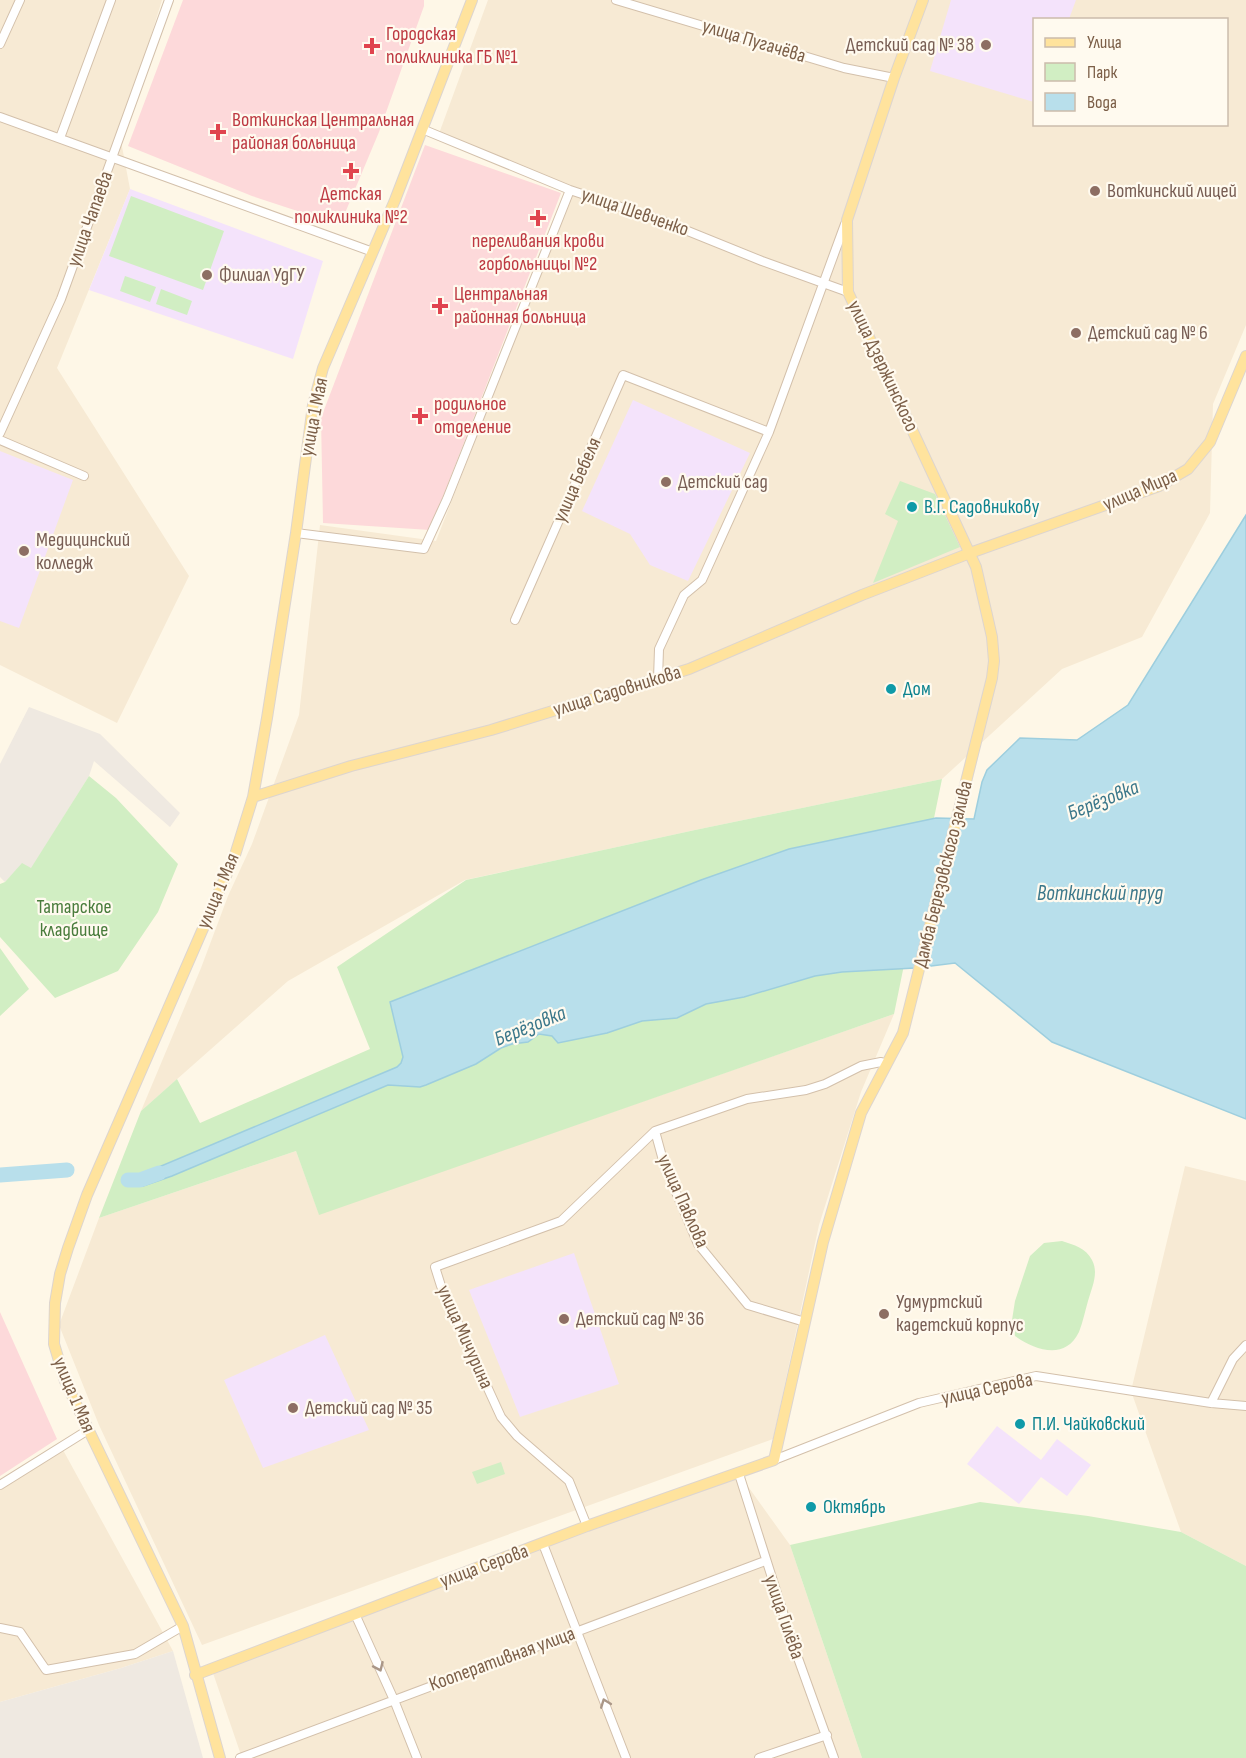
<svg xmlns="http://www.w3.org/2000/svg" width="1246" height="1758" viewBox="0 0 1246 1758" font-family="'Sofia Sans Condensed',sans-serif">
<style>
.residential{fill:#f7ead4;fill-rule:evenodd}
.industrial{fill:#efe9e1}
.education{fill:#f4e3fb}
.medical{fill:#fdd9da}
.green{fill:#d1eec3}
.water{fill:#b8dfeb;stroke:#9dcede;stroke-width:1.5}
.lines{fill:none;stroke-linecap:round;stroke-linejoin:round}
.river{stroke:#b8dfeb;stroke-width:15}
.minor-casing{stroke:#d3c0ab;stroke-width:10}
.major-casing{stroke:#ddd5cf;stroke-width:12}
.minor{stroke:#fff;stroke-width:8}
.major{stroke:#ffe39d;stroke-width:10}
.oneway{stroke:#aa9788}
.education-dot{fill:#8d6e63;stroke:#fffaef;stroke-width:2}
.health-dot{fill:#e0444e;stroke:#fffaef;stroke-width:2}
.culture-dot{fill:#0f9aa8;stroke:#fffaef;stroke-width:2}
.labels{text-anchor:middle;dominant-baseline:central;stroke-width:4.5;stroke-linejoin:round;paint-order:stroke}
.health-label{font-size:20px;fill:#be3a42;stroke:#fffaef;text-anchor:start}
.street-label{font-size:20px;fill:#7c5f48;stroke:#fffaef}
.education-label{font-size:20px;fill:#785e54;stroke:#fffaef;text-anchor:start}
.culture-label{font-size:20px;fill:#0d838f;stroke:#fffaef;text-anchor:start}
.park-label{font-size:20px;fill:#497c3c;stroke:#fffaef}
.water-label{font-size:21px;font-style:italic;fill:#3b778a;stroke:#fffaef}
</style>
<rect width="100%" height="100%" fill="#fef7e7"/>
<path class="residential" d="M0 0H162L120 136 130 189 57 368 189 576 117 723 0 665Z
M488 0H1246V325L1213 404 1210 513 1142 637 1062 669 942 779 695 830 465 880 288 981 141 1111 201 968 228 896 252 844 299 715 320 525 436 541 572 193 437 139ZM1034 20H1226V124H1034Z
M894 1014 861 1092 819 1225 773 1439 202 1645 99 1425 59 1325 99 1218 296 1151 319 1214Z
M1185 1166 1246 1181V1566L1181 1532 1131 1391Z
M63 1450 173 1651 121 1668 0 1702V1487Z
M739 1474 790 1545 862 1758H242L213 1673Z"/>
<path class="industrial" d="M29 707 100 734 180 813 170 827 94 761 89 776 31 869 22 864 5 882 0 877V764Z
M173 1651 203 1758H0V1702L121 1668Z"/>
<path class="education" d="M951 0H1076L1069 19 1034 20V102L930 71Z
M130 189 323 261 293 359 89 290Z
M633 400 750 453 688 581 650 565 630 534 582 511Z
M0 451 73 480 19 628 0 621Z
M574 1253 619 1384 520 1417 469 1290Z
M325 1335 369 1430 263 1468 224 1380Z
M997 1426 1041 1460 1057 1439 1091 1465 1067 1496 1041 1477 1019 1504 967 1464Z"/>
<path class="medical" d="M183 0H424V6L379 132 340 225 252 196 128 146Z
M425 145 561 193 430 530 323 523 321 418Z
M0 1312 57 1439 0 1476Z"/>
<path class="green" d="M131 196 224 231 203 290 109 256Z
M125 276 156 287 150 302 120 291Z
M161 289 192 301 187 315 156 304Z
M900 481 935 494 960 547 873 583 898 521 885 514Z
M89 776 116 798 178 864 158 912 118 971 55 998 0 937V884L5 882 22 863 31 868Z
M942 779 894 1014 319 1215 296 1151 99 1218 141 1111 177 1079 200 1123 370 1049 337 967 466 880 695 830Z
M0 948 29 989 0 1016Z
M1062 1241C1074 1245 1086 1248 1092 1260 1099 1273 1092 1287 1088 1301 1085 1311 1083 1322 1079 1332 1065 1361 1035 1350 1015 1336L1012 1320 1015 1301 1030 1256 1044 1243Z
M501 1462 505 1474 477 1484 472 1472Z
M980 1502 1088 1516 1181 1532 1246 1566V1758H862L790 1545Z"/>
<path class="water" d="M1246 515V1119L1052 1042 955 963 915 968 842 972 815 976 744 997 706 1004 677 1018 642 1021 607 1033 558 1043 552 1036 539 1034 528 1042 512 1044 501 1048 476 1064 426 1085 420 1087 388 1085 172 1176 143 1186 140 1180 142 1174 397 1067 401 1063 403 1057 390 1002 701 880 789 849 936 818 974 819 982 782 987 770 1020 738 1077 740 1128 705Z"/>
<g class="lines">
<path class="river" d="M0 1175 67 1170
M128 1180H140L159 1173"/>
<defs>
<path id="minor" d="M616 0 844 68 894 78
M0 44 20 0
M0 117C125 161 248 208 373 252
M422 129 570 190 663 221 762 261 848 292
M60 138 111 0
M0 433 61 299 169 0
M0 440 84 476
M296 533 424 549 447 499 570 190
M515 620 623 375 769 432
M658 679 659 649 684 595 702 580 769 432 845 224
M655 1131 664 1164 698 1244 748 1305 805 1322
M1211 1403 1233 1359 1246 1345
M774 1460 919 1403 1036 1376 1211 1403 1246 1406
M739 1474 794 1647 834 1758
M0 1485 88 1430
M587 1526 569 1481 517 1436 501 1417 441 1286 435 1267 561 1221 655 1131 747 1099 806 1090 825 1084 861 1066 881 1062 886 1064
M543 1544 626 1758
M355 1614 394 1700 417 1758
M0 1628 20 1632 46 1670 135 1654 183 1626
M240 1758 765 1561
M759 1758 827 1735"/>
<path id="major" d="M253 797 351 766 491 730 689 669 862 595 970 553 1159 486 1188 469 1210 442 1246 356
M195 1675 587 1526 774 1460 823 1242 861 1113 903 1033 992 678 994 661 992 637 976 567 848 292 847 220 894 78 923 0
M220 1758 183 1626 65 1381 54 1344 55 1303 60 1274 68 1248 87 1195 235 855 253 797 267 718 296 533 313 405 323 368 395 200 472 0"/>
</defs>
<use href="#minor" class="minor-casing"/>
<use href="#major" class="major-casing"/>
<use href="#minor" class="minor"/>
<use href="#major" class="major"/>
</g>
<defs><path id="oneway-chevron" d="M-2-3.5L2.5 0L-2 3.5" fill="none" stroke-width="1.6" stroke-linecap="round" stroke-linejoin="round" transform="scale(1.5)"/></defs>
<g class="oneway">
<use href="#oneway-chevron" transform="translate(379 1667) rotate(66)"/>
<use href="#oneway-chevron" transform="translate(605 1703) rotate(-111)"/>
</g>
<g class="education-dot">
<circle cx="986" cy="45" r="6"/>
<circle cx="1095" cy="191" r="6"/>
<circle cx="207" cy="275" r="6"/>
<circle cx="1076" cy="333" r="6"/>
<circle cx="666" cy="482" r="6"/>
<circle cx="24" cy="551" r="6"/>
<circle cx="884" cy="1314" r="6"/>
<circle cx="564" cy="1319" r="6"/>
<circle cx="293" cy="1408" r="6"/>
</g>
<g class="health-dot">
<path d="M369 37h6v6h6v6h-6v6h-6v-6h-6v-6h6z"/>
<path d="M215 123h6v6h6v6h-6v6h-6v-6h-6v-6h6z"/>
<path d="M348 162h6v6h6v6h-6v6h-6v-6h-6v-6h6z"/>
<path d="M535 209h6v6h6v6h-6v6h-6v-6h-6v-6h6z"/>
<path d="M437 297h6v6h6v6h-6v6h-6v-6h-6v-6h6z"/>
<path d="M417 407h6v6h6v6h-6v6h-6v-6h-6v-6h6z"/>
</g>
<g class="culture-dot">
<circle cx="912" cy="507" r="6"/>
<circle cx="891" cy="689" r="6"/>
<circle cx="1020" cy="1424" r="6"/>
<circle cx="811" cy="1507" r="6"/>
</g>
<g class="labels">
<g class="health-label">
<text x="386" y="34">Городская<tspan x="386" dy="23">поликлиника ГБ №1</tspan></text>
<text x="232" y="120">Воткинская Центральная<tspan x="232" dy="23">районая больница</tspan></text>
<text x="351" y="194" text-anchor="middle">Детская<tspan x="351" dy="23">поликлиника №2</tspan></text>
<text x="538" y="241" text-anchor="middle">переливания крови<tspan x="538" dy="23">горбольницы №2</tspan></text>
<text x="454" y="294">Центральная<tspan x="454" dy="23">районная больница</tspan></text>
<text x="434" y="404">родильное<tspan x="434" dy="23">отделение</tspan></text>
</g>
<g class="street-label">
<text transform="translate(754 41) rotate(17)">улица Пугачёва</text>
<text transform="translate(635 212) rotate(19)">улица Шевченко</text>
<text transform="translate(90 219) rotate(-70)">улица Чапаева</text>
<text transform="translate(883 366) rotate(65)">улица Дзержинского</text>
<text transform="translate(314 417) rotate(-79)">улица 1 Мая</text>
<text transform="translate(577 480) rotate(-66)">улица Бебеля</text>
<text transform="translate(1140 490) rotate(-23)">улица Мира</text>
<text transform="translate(617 691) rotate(-17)">улица Садовникова</text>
<text transform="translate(943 874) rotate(-76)">Дамба Березовского залива</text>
<text transform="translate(218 891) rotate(-67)">улица 1 Мая</text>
<text transform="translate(683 1201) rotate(66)">улица Павлова</text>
<text transform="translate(465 1337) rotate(66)">улица Мичурина</text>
<text transform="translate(987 1389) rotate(-12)">улица Серова</text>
<text transform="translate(74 1395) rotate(67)">улица 1 Мая</text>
<text transform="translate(484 1566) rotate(-20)">улица Серова</text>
<text transform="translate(784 1617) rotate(71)">улица Гилёва</text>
<text transform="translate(502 1659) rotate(-20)">Кооперативная улица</text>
</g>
<g class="education-label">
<text x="974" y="45" text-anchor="end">Детский сад № 38</text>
<text x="1107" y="191">Воткинский лицей</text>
<text x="219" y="275">Филиал УдГУ</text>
<text x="1088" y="333">Детский сад № 6</text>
<text x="678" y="482">Детский сад</text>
<text x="36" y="540">Медицинский<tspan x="36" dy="23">колледж</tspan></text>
<text x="896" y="1302">Удмуртский<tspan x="896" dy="23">кадетский корпус</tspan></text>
<text x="576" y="1319">Детский сад № 36</text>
<text x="305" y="1408">Детский сад № 35</text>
</g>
<g class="culture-label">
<text x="924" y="507">В.Г. Садовникову</text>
<text x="903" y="689">Дом</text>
<text x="1032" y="1424">П.И. Чайковский</text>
<text x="823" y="1507">Октябрь</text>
</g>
<g class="park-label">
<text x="74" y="907">Татарское<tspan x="74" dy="23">кладбище</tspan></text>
</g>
<g class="water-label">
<text transform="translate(1103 800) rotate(-22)">Берёзовка</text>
<text x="1100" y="893">Воткинский пруд</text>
<text transform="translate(530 1026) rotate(-22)">Берёзовка</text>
</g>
</g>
<rect x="1033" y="18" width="195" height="108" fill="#fffaef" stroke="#cbbcac" stroke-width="1.5"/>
<rect x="1045" y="38" width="30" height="9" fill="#ffe39d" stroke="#cbbcac" stroke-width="1.5"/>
<text x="1087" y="48" font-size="18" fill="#7c5f48">Улица</text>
<rect x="1045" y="63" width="30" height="18" fill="#d1eec3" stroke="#cbbcac" stroke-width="1.5"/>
<text x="1087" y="78" font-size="18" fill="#7c5f48">Парк</text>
<rect x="1045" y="93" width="30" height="18" fill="#b8dfeb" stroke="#cbbcac" stroke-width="1.5"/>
<text x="1087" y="108" font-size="18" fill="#7c5f48">Вода</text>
</svg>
